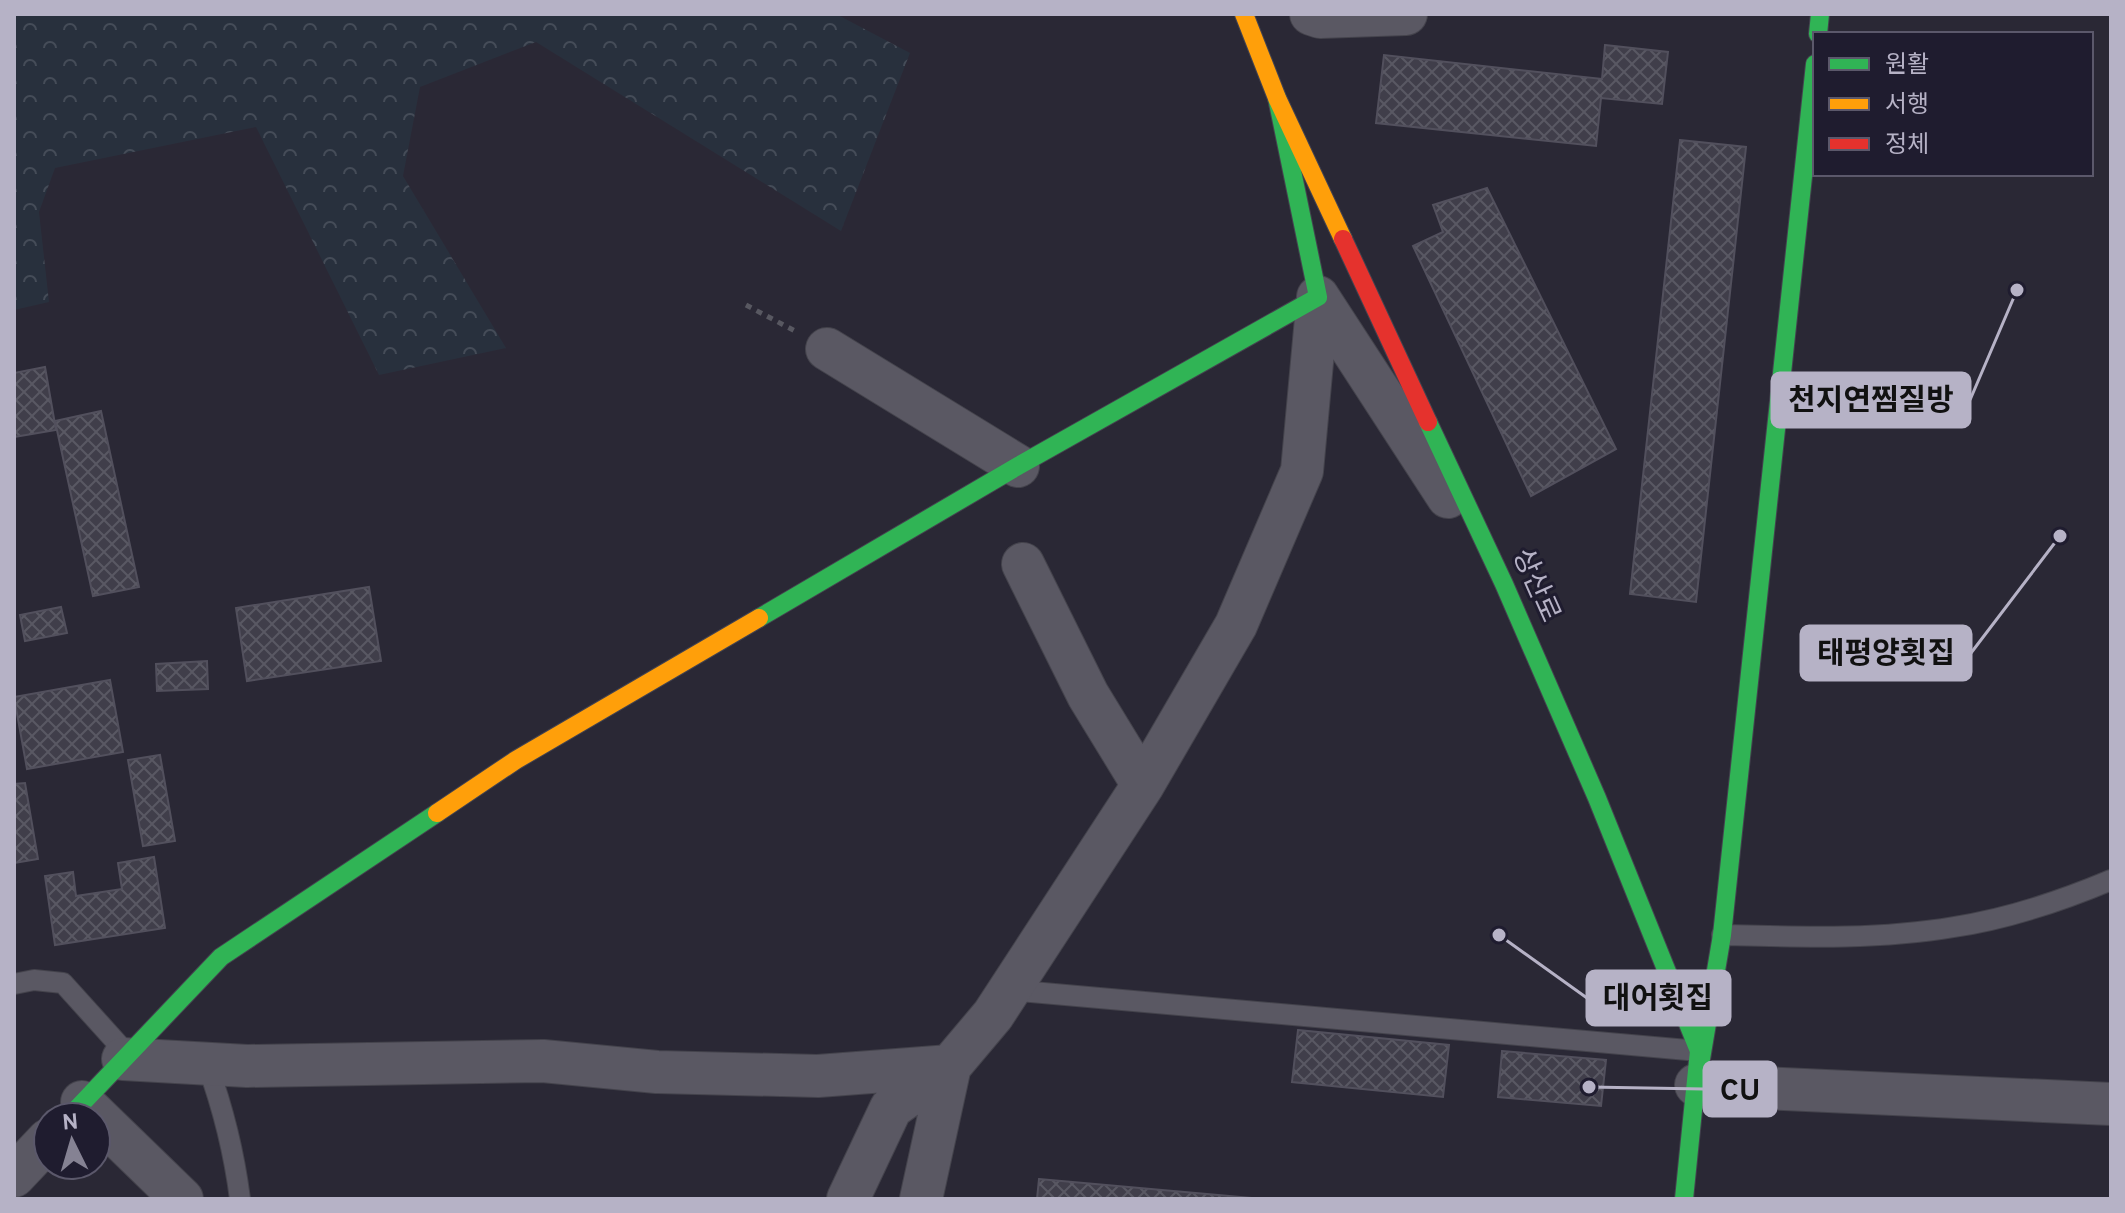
<svg xmlns="http://www.w3.org/2000/svg" width="2125" height="1213" viewBox="0 0 2125 1213" font-family="Overpass,'Noto Sans KR',sans-serif">
<style>
.forest{fill:url(#forest-crowns)}
.building{fill:url(#building-cross-hatch);stroke:#52505d;stroke-width:2}
.lines{fill:none;stroke-linecap:round;stroke-linejoin:round}
.lane-casing{stroke:#44434c;stroke-width:22}
.street-casing{stroke:#44434c;stroke-width:44}
.fast-casing{stroke:#44434f;stroke-width:20}
.slow-casing{stroke:#44434f;stroke-width:20}
.jam-casing{stroke:#44434f;stroke-width:20}
.path{stroke:#585861;stroke-width:5;stroke-dasharray:6 6;stroke-linecap:butt}
.lane{stroke:#5a5863;stroke-width:20}
.street{stroke:#5a5863;stroke-width:42}
.fast{stroke:#30b455;stroke-width:18}
.slow{stroke:#ff9f0a;stroke-width:18}
.jam{stroke:#e5322d;stroke-width:18}
.labels{text-anchor:middle;dominant-baseline:central;stroke-width:6;stroke-linejoin:round;paint-order:stroke}
.street-label{font-size:28px;fill:#b6b2c6;stroke:#1f1c2f}
.leader{fill:none;stroke:#b6b2c6;stroke-width:3}
.callout-dot{fill:#b6b2c6;stroke:#1f1c2f;stroke-width:3}
.callout{fill:#b6b2c6;stroke:#b6b2c6;stroke-width:3}
.callout-label{font-size:30px;text-anchor:middle;font-weight:bold;fill:#111}
</style>
<defs>
<pattern id="forest-crowns" width="20" height="18" patternUnits="userSpaceOnUse" patternTransform="scale(2)"><rect width="20" height="18" fill="#28303d"/><path d="M2 6a3 3 0 1 1 6 0M12 15a3 3 0 1 1 6 0" fill="none" stroke="#454c58"/></pattern>
<pattern id="building-cross-hatch" width="8" height="8" patternUnits="userSpaceOnUse" patternTransform="scale(2)"><rect width="8" height="8" fill="#403e4a"/><path d="M0 0l8 8M0 8l8-8" fill="none" stroke="#595863"/></pattern>
</defs>
<rect width="100%" height="100%" fill="#2a2835"/>
<path class="forest" d="M14 14H836L910 53 841 231 536 42 420 87 403 176 506 348 379 375 256 127 55 168 39 212 49 302 14 310Z"/>
<path class="building" d="M1605 45 1668 52 1662 104 1601 98 1596 146 1376 123 1384 55 1602 79Z
M1680 140 1746 147 1696 602 1630 594Z
M1487 188 1616 449 1531 496 1413 246 1443 232 1433 205Z
M45 367 56 430 14 437V373Z
M101 411 139 587 93 596 55 421Z
M369 587 381 661 247 681 236 608Z
M61 607 67 633 25 641 20 615Z
M207 661 208 689 157 691 156 664Z
M110 680 123 752 27 769 14 697Z
M160 755 175 841 143 846 128 760Z
M25 783 38 859 14 863V784Z
M154 857 165 928 55 945 45 876 73 872 76 896 122 889 118 863Z
M1298 1030 1449 1045 1443 1097 1292 1082Z
M1502 1051 1606 1060 1601 1106 1498 1097Z
M1039 1179 1263 1199H1037Z"/>
<g class="lines">
<defs>
<path id="lane" d="M1722 935C1799 937 1878 940 1954 927 2007 919 2061 901 2111 880
M14 984 34 980 63 983 128 1055
M1009 990 1699 1051
M207 1064C223 1108 234 1152 240 1199"/>
<path id="street" d="M1311 14 1320 17 1406 14
M1318 297 1448 497
M827 349 1018 466
M1023 564 1088 695 1143 785
M123 1059 247 1066 543 1061 657 1072 818 1076 950 1066 921 1199
M1696 1085 2111 1104
M82 1102 182 1199
M14 1176 48 1140
M848 1199 891 1108 950 1066 993 1015 1143 785 1236 625 1302 471 1318 297"/>
<path id="fast" d="M1818 34 1820 14
M1428 422 1504 584 1597 798 1699 1051 1684 1199
M759 618 1018 466 1318 297 1277 98
M1701 1059 1722 935 1815 64
M69 1117 221 957 437 813"/>
<path id="slow" d="M1244 14 1277 98 1343 239
M437 813 516 760 759 618"/>
<path id="jam" d="M1343 239 1428 422"/>
</defs>
<use href="#lane" class="lane-casing"/>
<use href="#street" class="street-casing"/>
<use href="#fast" class="fast-casing"/>
<use href="#slow" class="slow-casing"/>
<use href="#jam" class="jam-casing"/>
<path class="path" d="M746 305 795 331"/>
<use href="#lane" class="lane"/>
<use href="#street" class="street"/>
<use href="#fast" class="fast"/>
<use href="#slow" class="slow"/>
<use href="#jam" class="jam"/>
</g>
<g class="labels">
<g class="street-label">
<text transform="translate(1535 586) rotate(66)">상산로</text>
</g>
</g>
<path class="leader" d="M2017 290L1970 400M2060 536L1971 653M1499 935L1587 998M1589 1087L1704 1089"/>
<g class="callout-dot">
<circle cx="2017" cy="290" r="8"/>
<circle cx="2060" cy="536" r="8"/>
<circle cx="1499" cy="935" r="8"/>
<circle cx="1589" cy="1087" r="8"/>
</g>
<g class="callout">
<rect x="1772" y="373" width="198" height="54" rx="8"/>
<rect x="1801" y="626" width="170" height="54" rx="8"/>
<rect x="1587" y="971" width="143" height="54" rx="8"/>
<rect x="1704" y="1062" width="72" height="54" rx="8"/>
</g>
<g class="callout-label">
<text x="1871" y="410">천지연찜질방</text>
<text x="1886" y="663">태평양횟집</text>
<text x="1658" y="1008">대어횟집</text>
<text x="1740" y="1100">CU</text>
</g>
<rect width="2125" height="1213" fill="none" stroke="#b6b2c6" stroke-width="32"/>
<rect x="1813" y="32" width="280" height="144" fill="#1f1c2f" stroke="#5b586b" stroke-width="2"/>
<rect x="1829" y="58" width="40" height="12" fill="#30b455" stroke="#5b586b" stroke-width="2"/>
<text x="1885" y="72" font-size="24" fill="#b6b2c6">원활</text>
<rect x="1829" y="98" width="40" height="12" fill="#ff9f0a" stroke="#5b586b" stroke-width="2"/>
<text x="1885" y="112" font-size="24" fill="#b6b2c6">서행</text>
<rect x="1829" y="138" width="40" height="12" fill="#e5322d" stroke="#5b586b" stroke-width="2"/>
<text x="1885" y="152" font-size="24" fill="#b6b2c6">정체</text>
<g transform="translate(72 1141) rotate(355)"><circle r="38" fill="#1f1c2f" stroke="#5b586b" stroke-width="2"/>
<path d="M0-6L14 30L0 20L-14 30Z" fill="#858293"/>
<text y="-12" font-size="22" font-weight="bold" text-anchor="middle" fill="#b6b2c6">N</text>
</g>
</svg>
